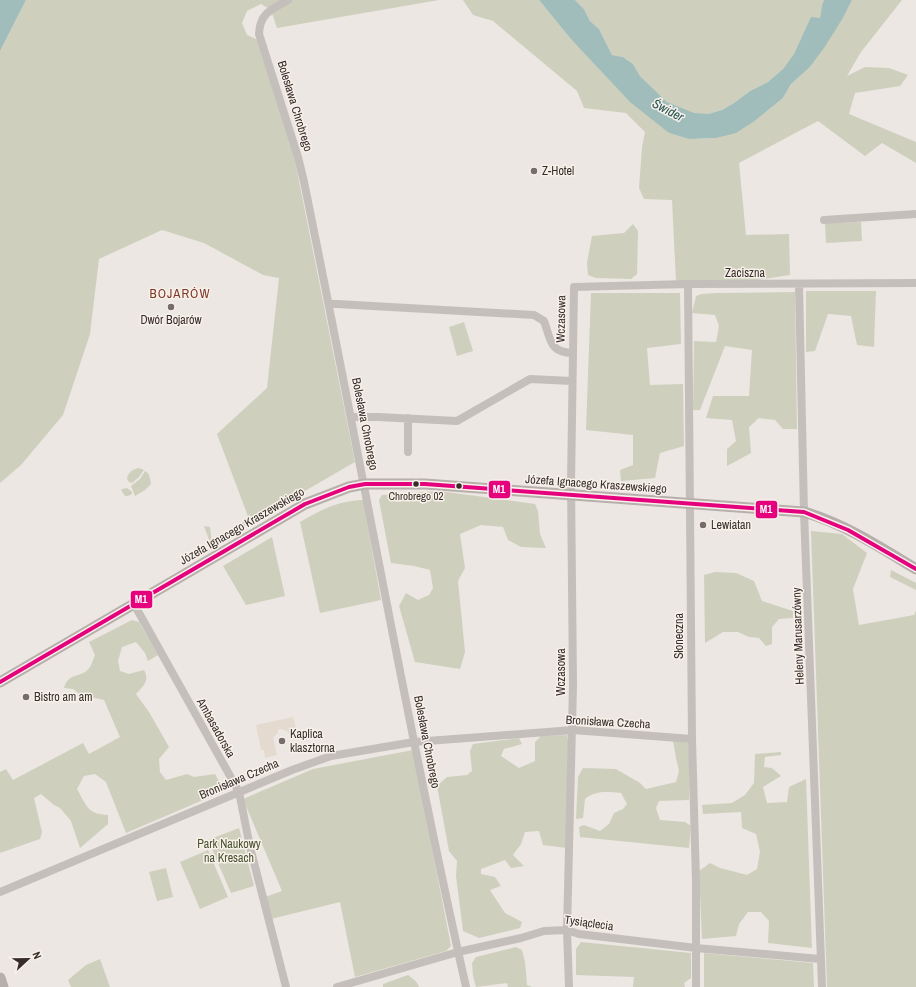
<svg xmlns="http://www.w3.org/2000/svg" width="916" height="987" viewBox="0 0 916 987" font-family="'Archivo Narrow',sans-serif">
<style>
.green{fill:#ced0bd}
.plaza{fill:#e5dad0}
.water{fill:#a0bdbb}
.lines{fill:none;stroke-linecap:round;stroke-linejoin:round}
.street{stroke:#c5bfbb;stroke-width:8}
.secondary{stroke:#b6afac;stroke-width:11}
.bus-1-casing{stroke:#f8f1ea;stroke-width:7}
.bus-1{stroke:#e5007d;stroke-width:4}
.poi-dot{fill:#766d6a;stroke:#f8f1ea;stroke-width:1.5}
.bus-dot{fill:#362c29;stroke:#f8f1ea;stroke-width:1.5}
.labels{text-anchor:middle;dominant-baseline:central;stroke-width:3;stroke-linejoin:round;paint-order:stroke}
.bus-label{font-size:11px;fill:#362c29;stroke:#f8f1ea}
.street-label{font-size:12px;fill:#362c29;stroke:#f8f1ea}
.poi-label{font-size:12px;fill:#362c29;stroke:#f8f1ea;text-anchor:start}
.park-label{font-size:12px;fill:#47522f;stroke:#f8f1ea}
.water-label{font-size:13px;font-style:italic;fill:#225354;stroke:#f8f1ea}
.neighbourhood-label{font-size:13px;letter-spacing:1px;fill:#7e3829;stroke:#f8f1ea}
.line-badge{stroke:#f8f1ea;stroke-width:1.5}
.badge-label{font-size:11px;text-anchor:middle;font-weight:bold;fill:#fff}
</style>
<rect width="100%" height="100%" fill="#ece7e2"/>
<path class="green" d="M26 0H439L277 28 271 10 261 4 247 11 242 23 247 35 258 40 294 156 355 462 220 540 218 536 249 519 217 434 267 388 279 278 263 275 204 243 162 230 99 259 90 334 63 415 21 465 0 483V51Z
M463 0H539L570 38 669 133 689 139 716 138 756 120 783 98 791 84 809 68 843 18 852 0H902L861 52 847 76 865 67 889 68 908 75 900 86 855 93 849 114 916 142V163L882 143 865 156 818 121 739 163 746 235 789 234 790 275 751 281H676L672 200 644 199 639 188 642 147 645 132 626 113 584 108 577 91 493 21 473 15Z
M575 0H824L822 5 820 18 802 37 794 55 783 69 768 82 750 91 734 103 722 110 708 114H694L667 102 640 76 633 64 623 57 612 55 599 29 590 21 584 9Z
M861 222 862 241 826 243 825 223Z
M633 224 638 231 637 274 631 279 596 278 588 275 587 263 592 236 624 233Z
M806 291H876L874 347 857 345 851 316 828 314 815 351 806 352Z
M795 292 797 429H783L775 420 759 418 749 427 751 453 727 466V449L736 441 732 420 706 418 713 396H749L752 350 725 346 700 410H693L694 341 716 342 719 326 715 315 692 313 696 296 702 294 717 293Z
M591 293H680L681 344 647 348 650 385 683 384 684 446 660 453 655 478 621 481 620 470 633 465V435L586 430Z
M464 322 473 351 457 356 449 327Z
M139 468 144 470 139 477 132 483 129 482 127 479C128 472 133 469 139 468Z
M145 471C150 473 150 479 151 484L145 490 135 496 131 486 140 479Z
M127 488 132 492V494L128 496H125L121 490 122 489Z
M439 491 535 504 538 511 540 534 546 548 521 547 508 540 503 527 481 525 460 534 465 568 458 581 465 652 460 669 415 662 399 606 406 593 418 600 429 595 433 588 430 570 414 566 391 563 379 500 382 495Z
M363 500 381 600 320 613 300 522C322 509 338 501 363 500Z
M204 526 210 527 212 544 211 545Z
M811 531 842 534 867 553 853 589 859 625 914 615 916 611V987H827Z
M272 537 285 596 246 605 223 566Z
M891 570 916 583V590L890 577Z
M715 572 736 573 754 581 762 601 793 611V618L779 619 772 627V644L766 646 759 638 749 637 738 632H723L705 643 704 575Z
M132 620 139 622 158 655 148 661 145 653 136 642 122 647 118 661 120 671 129 674 144 670C150 681 143 686 136 694L149 712 169 747 159 759 160 772 166 780 187 774 194 777 215 774 224 791 126 833 106 782 95 774 84 776 77 789C87 806 87 814 108 815V824L80 848 71 821 60 808 54 805 41 794 34 798 42 832 40 839 0 853V772L6 769 13 780 83 743 89 754 120 737 104 700 81 695 73 689 64 688C69 671 82 679 90 667 92 664 93 659 95 655L89 642Z
M567 735 568 741 567 848 543 845 539 831 525 832 521 844 513 855 524 866 511 868 505 860 481 869V874L495 877 501 886 490 890 505 913 522 922 520 928 479 938 463 931 456 876 457 861 449 851 437 786 447 777 467 775 472 771 470 751 473 744 519 738 522 744 504 749 501 756 519 768 535 761V742L541 736Z
M673 741H681L688 743 690 762 689 800 659 801 656 808 660 820 685 822 691 826 689 848 580 837 579 827 584 825 600 831 609 824 614 813 623 809 627 804 621 793C608 792 596 790 585 799L583 818 576 819 578 777 583 768 616 769 640 783 646 789 676 782 679 771 676 758Z
M413 750 451 946 446 951 355 977 340 902 271 919 265 897 282 891 243 799 313 769Z
M781 752V755L765 757 764 767 772 768 781 776 763 787 767 803 787 802 789 787 806 779 812 948 768 943 769 921 761 912H748L739 924 736 936 702 939 699 871 710 863 720 868 747 875 757 869 760 852 756 834 742 828 741 812 703 814 702 805 732 803 745 795 754 783 755 754Z
M239 828 254 886 231 893 208 840Z
M208 850 228 897 200 909 180 862Z
M166 868 173 897 157 901 149 872Z
M581 942 691 953V978L684 983 685 987H633L634 977 576 975V949Z
M516 947 522 950 525 962 527 985 532 987H508L507 983 476 987 473 976 472 963 476 957Z
M704 953 813 963 814 987H704Z
M100 959 110 987H71L68 980 86 965Z
M408 975C412 978 418 982 419 987H383V984Z"/>
<path class="plaza" d="M293 717 297 732 288 734V732L281 729 278 730V733L273 737 277 755 265 758 264 750H261L256 725Z"/>
<path class="water" d="M0 0H26L0 51Z
M539 0H575L584 9 590 21 599 29 612 55 623 57 633 64 640 76 667 102 694 113 708 114 722 110 734 103 750 91 768 82 783 69 794 54 811 17 820 18 822 5 824 0H852L843 18 824 48 809 68 791 84 783 98 756 120 736 133 716 138 689 139 669 133 630 102 570 38Z"/>
<g class="lines">
<path class="street" d="M288 0C272 10 260 12 259 34L298 157 304 182C359 450 406 720 466 987
M824 220 916 214
M688 284 692 739 696 881V987
M799 285 804 512 822 987
M329 304H337L534 315 544 321C551 340 549 352 573 353
M351 417H378L457 421 530 379 572 381
M408 452V418
M134 604 239 792 250 847 286 987
M0 892 292 770 331 756 414 742 573 730 692 739
M337 987 458 952 521 938 544 931 567 930 579 934 696 948 820 959
M569 987 567 930 573 685 571 483 574 287 688 284 916 283"/>
<path class="secondary" d="M0 682 305 504 349 487 365 484H425L804 512C845 524 880 547 916 569
M0 978 3 987"/>
<defs>
<path id="bus-1" d="M0 682 305 504 349 487 365 484H425L804 512 848 530 916 569"/>
</defs>
<use href="#bus-1" class="bus-1-casing"/>
<use href="#bus-1" class="bus-1"/>
</g>
<g class="poi-dot">
<circle cx="534" cy="171" r="4"/>
<circle cx="171" cy="307" r="4"/>
<circle cx="703" cy="525" r="4"/>
<circle cx="26" cy="697" r="4"/>
<circle cx="282" cy="741" r="4"/>
</g>
<g class="bus-dot">
<circle cx="416" cy="484" r="3.5"/>
<circle cx="459" cy="486" r="3.5"/>
</g>
<g class="labels">
<g class="bus-label">
<text x="416" y="496">Chrobrego 02</text>
</g>
<g class="street-label">
<text transform="translate(295 106) rotate(73)">Bolesława Chrobrego</text>
<text x="745" y="273">Zaciszna</text>
<text transform="translate(561 319) rotate(-89)">Wczasowa</text>
<text transform="translate(365 424) rotate(79)">Bolesława Chrobrego</text>
<text transform="translate(596 484) rotate(4)">Józefa Ignacego Kraszewskiego</text>
<text transform="translate(242 526) rotate(-30)">Józefa Ignacego Kraszewskiego</text>
<text transform="translate(679 636) rotate(-90)">Słoneczna</text>
<text transform="translate(798 636) rotate(-92)">Heleny Marusarzówny</text>
<text transform="translate(561 672) rotate(-90)">Wczasowa</text>
<text transform="translate(608 722) rotate(3)">Bronisława Czecha</text>
<text transform="translate(216 728) rotate(61)">Ambasadorska</text>
<text transform="translate(427 742) rotate(79)">Bolesława Chrobrego</text>
<text transform="translate(239 779) rotate(-23)">Bronisława Czecha</text>
<text transform="translate(589 923) rotate(8)">Tysiąclecia</text>
</g>
<g class="poi-label">
<text x="542" y="171">Z-Hotel</text>
<text x="171" y="320" text-anchor="middle">Dwór Bojarów</text>
<text x="711" y="525">Lewiatan</text>
<text x="34" y="697">Bistro am am</text>
<text x="290" y="734">Kaplica<tspan x="290" dy="14">klasztorna</tspan></text>
</g>
<g class="park-label">
<text x="229" y="844">Park Naukowy<tspan x="229" dy="14">na Kresach</tspan></text>
</g>
<g class="water-label">
<text transform="translate(668 110) rotate(28)">Świder</text>
</g>
<g class="neighbourhood-label">
<text x="180" y="293">BOJARÓW</text>
</g>
</g>
<g class="line-badge">
<rect x="488" y="480" width="23" height="19" rx="4" fill="#e5007d"/>
<rect x="755" y="500" width="23" height="19" rx="4" fill="#e5007d"/>
<rect x="130" y="590" width="23" height="19" rx="4" fill="#e5007d"/>
</g>
<g class="badge-label">
<text x="499" y="493">M1</text>
<text x="766" y="513">M1</text>
<text x="141" y="603">M1</text>
</g>
<g transform="translate(28 959) rotate(68)" stroke="#f8f1ea" stroke-width="3" paint-order="stroke">
<path d="M0-3L7 15L0 10L-7 15Z" fill="#362c29"/>
<text y="-6" font-size="11" font-weight="bold" text-anchor="middle" fill="#362c29">N</text>
</g>
</svg>
